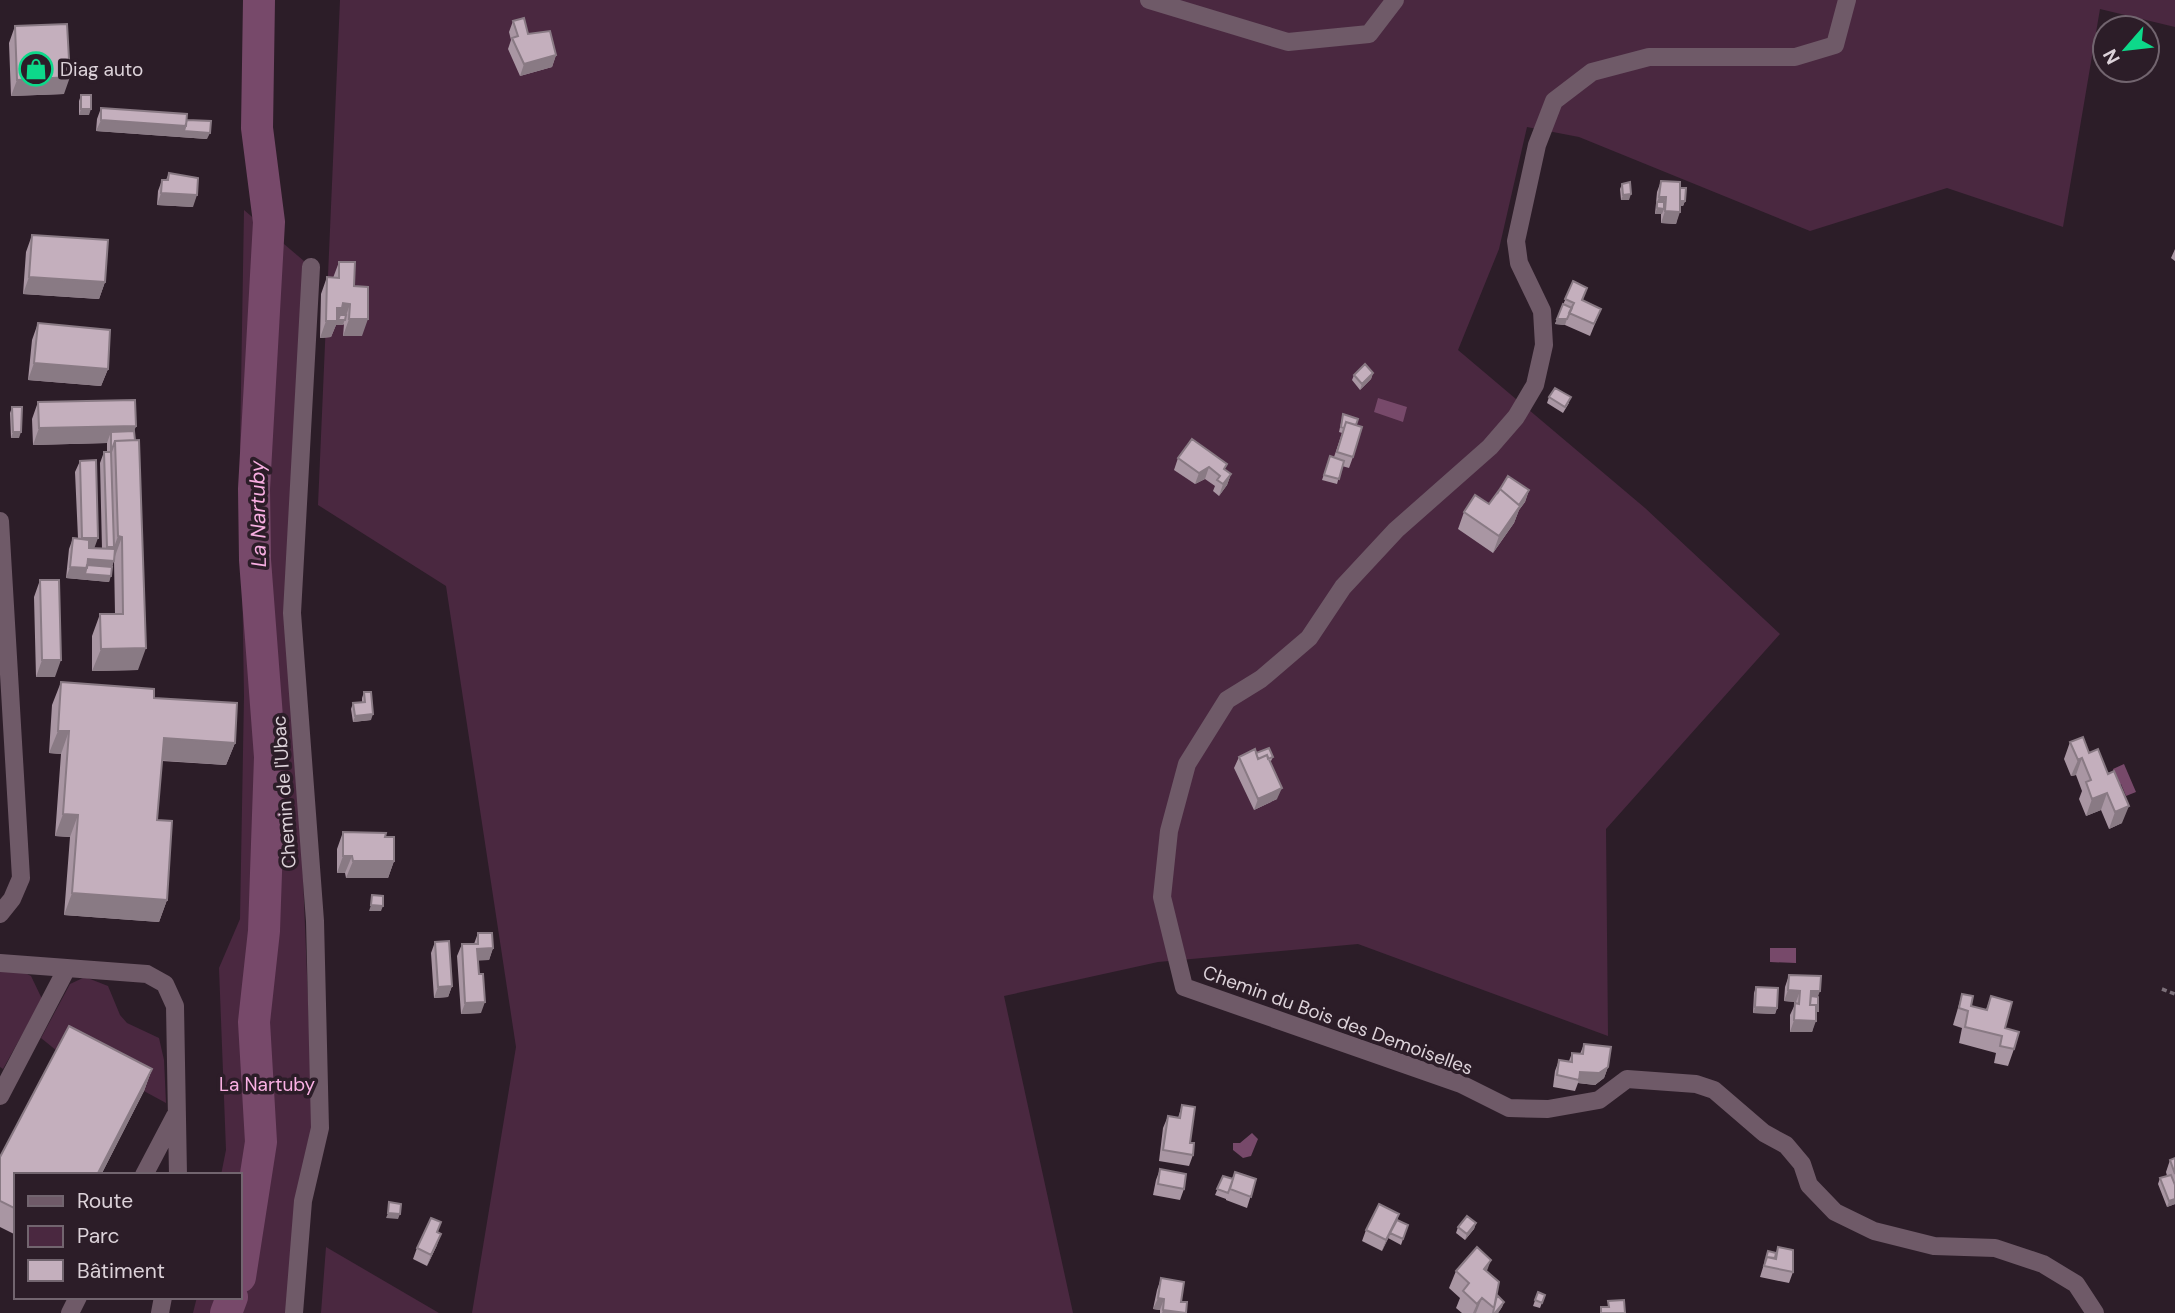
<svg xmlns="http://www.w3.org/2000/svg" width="2175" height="1313" viewBox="0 0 2175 1313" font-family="'DM Sans',sans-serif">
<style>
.green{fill:#4a2840}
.water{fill:#77496a}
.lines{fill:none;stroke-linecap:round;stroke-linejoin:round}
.river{stroke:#77496a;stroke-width:32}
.path{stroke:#7c7079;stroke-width:3.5;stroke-dasharray:5 3.5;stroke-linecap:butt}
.minor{stroke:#6f5a68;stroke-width:18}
.wall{fill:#a996a3}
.shaded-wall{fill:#897a84}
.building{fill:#c4afbd;stroke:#897a84;stroke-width:2}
.labels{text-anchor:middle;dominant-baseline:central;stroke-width:7;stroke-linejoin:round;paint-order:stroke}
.poi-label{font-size:19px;fill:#dcd2d9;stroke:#2c1d28;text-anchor:start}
.street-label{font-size:19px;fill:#dcd2d9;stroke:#2c1d28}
.park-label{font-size:19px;fill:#fab1e4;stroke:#2c1d28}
.water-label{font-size:21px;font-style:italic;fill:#f8afe2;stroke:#2c1d28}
</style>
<rect width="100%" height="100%" fill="#2c1d28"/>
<path class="green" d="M340 0H2175V27L2100 9 2063 227 1947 188 1810 231 1579 137 1527 127 1499 249 1458 350 1645 508 1780 634 1606 829 1608 1036 1358 944 1158 962 1004 996 1073 1313H472L516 1047 446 586 318 505Z
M244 210 311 267 292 606 313 1123 294 1313H193L197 1297H240V1175H221L226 1150 219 968 240 919 244 696 240 447Z
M0 969 21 971 31 976 42 999 3 1069 0 1067Z
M85 977 108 986 120 1015 127 1023 159 1038 164 1060 166 1103 61 1046 57 1051 41 1038 70 984Z
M326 1247 439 1313H321Z"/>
<path class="water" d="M1378 398 1407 407 1403 422 1374 412Z
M2124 764 2136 792 2126 796 2121 784 2116 785 2113 769Z
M1770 948H1796V963L1770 962Z
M1252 1133 1258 1139 1251 1156 1243 1158 1233 1150V1143H1240Z"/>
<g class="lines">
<path class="river" d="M240 1277 261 1142 254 1022 264 931 270 757 255 560 254 489 269 222 257 128 259 0
M226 1313 232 1297"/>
<path class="path" d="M2162 989 2175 994"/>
<path class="minor" d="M1149 0 1288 42 1369 34 1395 0
M1847 0 1835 45 1795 57H1649L1592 72 1554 101 1537 145 1516 241 1519 263 1542 311 1544 345 1535 385 1516 417 1490 447 1396 530 1343 587 1309 638 1261 679 1227 700 1187 764 1169 831 1162 897 1184 987 1461 1084 1509 1108 1548 1109 1599 1100 1627 1079 1696 1084 1714 1090 1764 1133 1786 1145 1802 1164 1809 1185 1835 1212 1874 1231 1934 1246 1995 1248 2043 1264 2076 1284 2095 1313
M0 521 21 878 12 899 0 914
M0 963 147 974 165 984 175 1006 178 1175
M0 1096 67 968
M144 1175 175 1116
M70 1313 78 1297
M160 1313 163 1297
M294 1313 303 1201 320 1128 315 921 292 613 311 267"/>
</g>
<path class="wall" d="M513 21 556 55 552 67 520 76 508 49 511 40 509 32Z
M15 26 64 94 11 96 9 43Z
M81 95 89 115H79V101Z
M101 108 187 120 207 139 96 131 97 119Z
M169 173 193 207 157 205 158 191 162 180H166Z
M1661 181 1680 188 1685 201 1683 206H1680L1676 224 1661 223V214H1655L1657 192Z
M1622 184 1629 200H1621L1620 189Z
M32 235 105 282 99 299 23 294 26 252Z
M2175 249V261L2171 258Z
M339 262 354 286 362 336H343L344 324 343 325H336L331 337 320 338 321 294 327 277 333 278Z
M1573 281 1583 301 1601 309 1590 336 1565 325 1555 324Z
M38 323 108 369 101 386 28 380 32 340Z
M1373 373 1371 379 1360 390 1352 380 1354 375Z
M1549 397 1569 403 1563 413 1547 403Z
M38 402 136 426 134 431 138 670 92 671V636L100 614H115L114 559 109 582 66 578 69 549 73 538H78L75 472 80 461 94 548 102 549 100 463 104 452H107V443L33 445 32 419Z
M12 407 19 438H11L10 413Z
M1343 414 1356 425 1353 457 1349 468 1342 466 1337 484 1322 480 1330 456 1334 457 1342 433 1339 432Z
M1178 458 1225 470 1231 474 1227 485 1219 496 1213 491 1215 486 1205 479 1195 484 1174 470Z
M1529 490 1525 502 1519 510 1514 523 1493 553 1458 529 1464 512 1489 504Z
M40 580 55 677H36L34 597Z
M61 682 154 698 235 743 226 765 162 761 157 820 167 900 159 922 64 915 70 837 55 836 61 754 49 753 52 705Z
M364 692 371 720 353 722 351 709 353 703 362 702V698Z
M2070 742 2089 753 2122 823 2109 829 2101 810 2086 816 2079 799 2082 791 2076 775 2071 776 2064 759Z
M1256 753 1273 757 1270 763 1277 799 1254 810 1234 768 1239 757Z
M343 832 385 837 394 861 388 878H346L345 873H337V849Z
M478 933 493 948 489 960H478L481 1013 461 1014 457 956 462 944H474Z
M435 942 452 986 448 997 434 998 431 953Z
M1789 975 1818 997 1816 1016 1812 1032H1790V1015L1796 1002 1784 1001 1785 987Z
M1756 987 1777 1008 1775 1014 1753 1013 1754 993Z
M1962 994 1971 1006 1986 1010 1991 996 2014 1049 2008 1066 1994 1063 1996 1053 1959 1043 1962 1028 1953 1025Z
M1584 1044 1608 1067 1604 1078 1595 1085 1578 1083 1575 1091 1553 1087 1555 1071 1559 1060 1569 1061 1572 1053 1580 1054Z
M152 1069 144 1091 101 1175H16V1235L0 1227V1157Z
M1182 1105 1193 1155 1189 1166 1159 1161 1163 1128 1168 1116 1178 1118Z
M2175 1158V1204L2167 1207 2158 1184 2160 1178 2167 1176 2166 1172 2170 1160Z
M1160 1169 1184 1189 1180 1200 1153 1195 1156 1180Z
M1223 1176 1232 1179H1256L1247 1208 1226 1200V1199L1215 1195Z
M1399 1214 1397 1220 1408 1225 1401 1245 1388 1238 1382 1251 1362 1241 1366 1230Z
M1476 1223 1474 1229 1465 1240 1456 1233 1458 1227Z
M438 1232 437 1245 427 1266 413 1259 417 1248Z
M1778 1247 1793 1272 1789 1283 1760 1277 1768 1251 1776 1253Z
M1456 1271 1487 1272 1497 1295 1504 1302 1502 1307 1498 1313H1462L1456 1308 1460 1298 1449 1288Z
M1161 1278 1186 1313H1160V1310L1153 1309 1157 1290Z
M1538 1292 1545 1295 1540 1308 1533 1306Z"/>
<path class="shaded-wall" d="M556 55 552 67 520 76 524 64Z
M70 77 64 94 11 96 17 80Z
M81 109H91L89 115H79Z
M101 120 186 126 210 133 207 139 96 131Z
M161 193 197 195 193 207 157 205Z
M1631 194 1629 200H1621L1623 195Z
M1659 197H1666L1662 208 1657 202Z
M1677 201H1685L1683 206H1675Z
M1657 208 1664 209 1662 214H1655Z
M1665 211 1680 212 1676 224 1661 223Z
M29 277 105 282 99 299 23 294Z
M343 303 350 304 343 325H336L331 337 320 338 326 321Z
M349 319H368L362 336H343Z
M1557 319H1567L1565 325 1555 324Z
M34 363 108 369 101 386 28 380Z
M1373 373 1371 379 1360 390 1362 384Z
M136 426 130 442 111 432 107 443 33 445 39 428Z
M13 432H21L19 438H11Z
M1209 467 1205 479 1195 484 1199 473Z
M1231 474 1227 485 1219 496 1223 484Z
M1529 490 1525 502 1519 510 1514 523 1493 553 1499 536Z
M118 536 122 537 114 559 103 558 107 547H114Z
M82 538H98L94 549H78Z
M88 559 114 561 110 572 111 576 109 582 66 578 70 567Z
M146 648 138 670 92 671 101 649Z
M42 660H61L55 677H36Z
M373 714 371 720 353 722 355 716Z
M58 731H69L61 754 49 753Z
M164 738 235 743 226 765 155 760Z
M2082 758 2076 775 2071 776 2078 760Z
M1282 788 1277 799 1254 810 1258 799Z
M2107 793 2101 810 2086 816 2092 799Z
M2129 806 2122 823 2109 829 2115 812Z
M63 814 78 815 70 837 55 836Z
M343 856H352L345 873H337Z
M353 861H394L388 878H346Z
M72 893 167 900 159 922 64 915Z
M371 905 383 906 381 911H369Z
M493 948 489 960 473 961 477 949Z
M452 986 448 997 434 998 438 987Z
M1788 990 1800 991 1796 1002 1784 1001Z
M1811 991H1820L1816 1002H1809Z
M485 1002 481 1013 461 1014 465 1003Z
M1755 1007 1777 1008 1775 1014 1753 1013Z
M1794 1020 1816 1021 1812 1032H1790Z
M1608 1067 1604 1078 1595 1085 1578 1083 1580 1072Z
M152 1069 144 1091 101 1175H97Z
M2175 1199V1204L2167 1207 2169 1201Z
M388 1213 400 1214 398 1219 386 1218Z
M1399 1214 1395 1225 1382 1251 1386 1240Z
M1476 1223 1474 1229 1465 1240 1467 1234Z
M441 1234 437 1245 427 1266 431 1255Z
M1491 1260 1485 1276 1484 1269Z
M1158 1298 1164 1299 1160 1310 1153 1309Z
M1482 1298 1476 1313H1473L1477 1304Z
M1504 1302 1502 1307 1498 1313H1495Z
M1163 1310 1186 1313H1162Z"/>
<path class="building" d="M524 18 528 34 550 31 556 55 524 64 512 38 518 36 513 21Z
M67 24 70 77 17 80 15 26Z
M81 95H91V109H81Z
M101 108 187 114 186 126 101 120Z
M187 120 211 121 210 133 184 131Z
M169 173 198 178 197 195 161 193 162 180H168Z
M1661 181 1680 182V212L1665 211 1666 197H1659Z
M1630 182 1631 194 1623 195 1622 184Z
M1680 188H1686L1685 201H1680Z
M1657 202H1664V209L1657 208Z
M32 235 108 240 105 282 29 277Z
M339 262H355L354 286 368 287V319H349L350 304 343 303 342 308H337V321H326L327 277 339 278Z
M1573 281 1587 288 1582 300 1601 309 1594 324 1569 313 1574 303 1565 299Z
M1563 304 1572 308 1567 319H1557Z
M340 315H346L345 320H338Z
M38 323 110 330 108 369 34 363Z
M1365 364 1373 373 1362 384 1354 375Z
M1555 388 1571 397 1565 407 1549 397Z
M135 400 136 426 39 428 38 402Z
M12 407H22L21 432H13Z
M1343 414 1358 419 1356 425 1346 422 1344 428 1341 427Z
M1346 422 1362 427 1353 457 1337 452Z
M134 431 135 440 115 441 111 452V432Z
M1192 439 1227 464 1224 469 1231 474 1223 484 1217 480 1220 476 1209 467 1199 473 1178 458Z
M139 440 146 648 101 649 100 614H123L122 537 118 536 115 441Z
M104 452H111L114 547H107Z
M1330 456 1344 461 1339 479 1324 475Z
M96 460 98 538H82L80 461Z
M1508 476 1529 490 1519 505 1500 489 1497 494Z
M1500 489 1520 506 1499 536 1464 512 1475 495 1489 504Z
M73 538 89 540V548L115 549 114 561 88 559 87 568 70 567Z
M87 565 112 567 111 576 85 574Z
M40 580H59L61 660H42Z
M61 682 154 689V698L237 703 235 743 164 738 157 820 172 821 167 900 72 893 78 815 63 814 69 731H58Z
M364 692H371L373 714 355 716 353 703 365 702Z
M2083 737 2089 753 2098 749 2108 774 2114 771 2129 806 2115 812 2107 793 2092 799 2086 782 2091 780 2082 758 2078 760 2070 742Z
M1269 748 1273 757 1268 759 1267 755 1258 759 1256 753Z
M1255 749 1258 759 1267 755 1282 788 1258 799 1239 757Z
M343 832 386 833 385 837H394V861H353L352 856H343Z
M372 895 383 896V906L371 905Z
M478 933H492L493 948 477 949 479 974H483L485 1002 465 1003 462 944H478Z
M449 941 452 986 438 987 435 942Z
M1789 975 1821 976 1820 991H1811L1810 1005H1816V1021L1794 1020 1795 1003 1799 1004 1800 991 1788 990Z
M1756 987 1778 988 1777 1008 1755 1007Z
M1962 994 1973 996 1971 1006 1987 1010 1991 996 2012 1002 2005 1028 2019 1032 2014 1049 2000 1046 2002 1036 1965 1027 1968 1011 1959 1008Z
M1811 996 1818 997V1011H1816V1005H1810Z
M69 1026 152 1069 97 1175H16V1209L0 1201V1157Z
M1584 1044 1611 1047 1608 1067 1599 1073 1580 1072 1579 1080 1557 1075 1559 1060 1572 1062V1053L1583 1054Z
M1182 1105 1195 1107 1190 1143H1194L1193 1155 1163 1150 1168 1116 1180 1118Z
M2175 1158V1174L2170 1160Z
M1160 1169 1186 1174 1184 1189 1158 1184Z
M1235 1172 1256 1179 1251 1197 1230 1189Z
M2171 1175 2175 1185V1199L2169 1201 2160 1178Z
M1223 1176 1233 1179 1228 1193 1217 1189Z
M389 1202 401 1204 400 1214 388 1213Z
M1379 1204 1399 1214 1386 1240 1366 1230Z
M1467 1216 1476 1223 1467 1234 1458 1227Z
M431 1218 441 1222 437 1232 441 1234 431 1255 417 1248Z
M1397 1220 1408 1225 1403 1239 1390 1233Z
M1477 1247 1491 1260 1484 1269 1499 1282 1494 1308 1482 1298 1477 1304 1463 1291 1469 1283 1456 1271Z
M1778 1247 1793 1250V1272L1764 1266 1767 1257 1776 1259Z
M1768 1251 1776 1253 1775 1258 1767 1257 1765 1262Z
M1161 1278 1184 1282 1181 1302H1187L1186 1313 1163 1310 1164 1299 1158 1298Z
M1538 1292 1545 1295 1542 1303 1535 1300Z
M1497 1295 1504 1302 1495 1313H1493Z
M1624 1300 1625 1313H1601V1307H1609L1608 1301Z"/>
<defs>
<symbol id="shop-ring" viewBox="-11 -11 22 22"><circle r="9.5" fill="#2c1d28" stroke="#0dd98a" stroke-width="1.5"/><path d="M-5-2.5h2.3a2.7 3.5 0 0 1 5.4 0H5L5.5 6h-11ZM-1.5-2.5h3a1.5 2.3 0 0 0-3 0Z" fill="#0dd98a"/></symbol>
</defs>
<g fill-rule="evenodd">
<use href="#shop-ring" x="17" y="50" width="38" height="38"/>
</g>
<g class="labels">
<g class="poi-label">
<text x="60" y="69">Diag auto</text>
</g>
<g class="street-label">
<text transform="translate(284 792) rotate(-94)">Chemin de l'Ubac</text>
<text transform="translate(1338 1020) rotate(20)">Chemin du Bois des Demoiselles</text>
</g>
<g class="park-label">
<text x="267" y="1084">La Nartuby</text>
</g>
<g class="water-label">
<text transform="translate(258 514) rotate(-91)">La Nartuby</text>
</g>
</g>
<rect x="14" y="1173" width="228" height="126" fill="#2c1d28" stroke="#72656f" stroke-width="2"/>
<rect x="28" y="1196" width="35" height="10" fill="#6f5a68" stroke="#72656f" stroke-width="2"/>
<text x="77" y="1208" font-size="21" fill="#dcd2d9">Route</text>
<rect x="28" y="1226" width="35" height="21" fill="#4a2840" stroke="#72656f" stroke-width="2"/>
<text x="77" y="1243" font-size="21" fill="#dcd2d9">Parc</text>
<rect x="28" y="1260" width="35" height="21" fill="#c4afbd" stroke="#72656f" stroke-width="2"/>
<text x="77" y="1278" font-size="21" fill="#dcd2d9">Bâtiment</text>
<g transform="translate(2126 49) rotate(242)"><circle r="33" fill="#2c1d28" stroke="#72656f" stroke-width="2"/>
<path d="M0-5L12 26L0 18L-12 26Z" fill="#0dd98a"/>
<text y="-10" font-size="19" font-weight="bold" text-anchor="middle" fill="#dcd2d9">N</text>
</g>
</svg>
